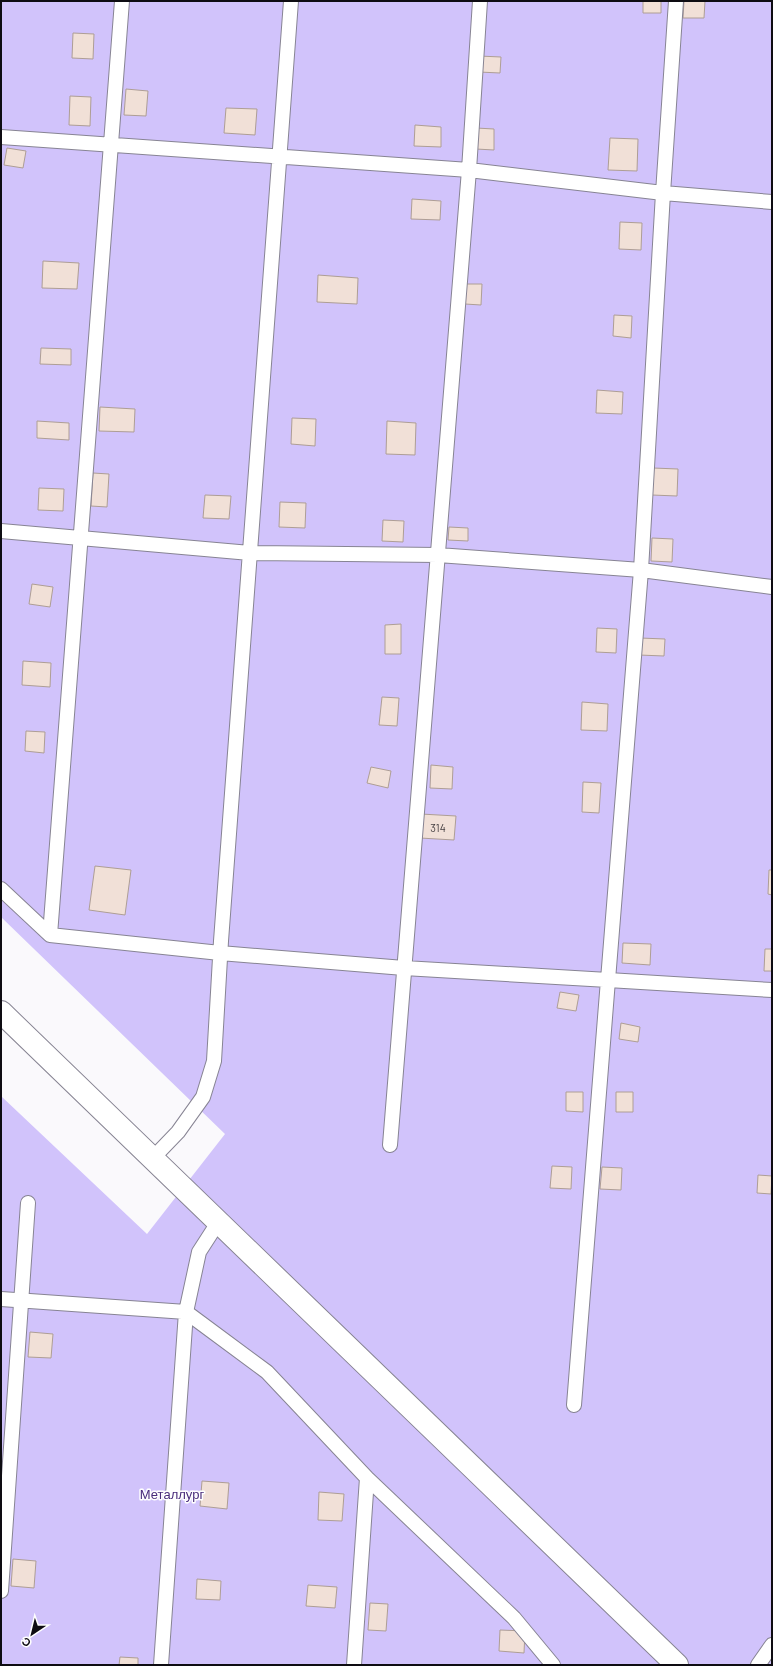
<svg xmlns="http://www.w3.org/2000/svg" width="773" height="1666" viewBox="0 0 773 1666" font-family="Barlow,sans-serif">
<style>
.green{fill:#d1c3fb}
.building{fill:#f1e0d7;stroke:#ae9e95}
.lines{fill:none;stroke-linecap:round;stroke-linejoin:round}
.service-casing{stroke:#878493;stroke-width:16}
.tertiary-casing{stroke:#878493;stroke-width:24}
.service{stroke:#fff;stroke-width:14}
.tertiary{stroke:#fff;stroke-width:22}
.labels{text-anchor:middle;dominant-baseline:central;stroke-width:3;stroke-linejoin:round;paint-order:stroke}
.number-label{font-size:11px;fill:#474143}
.park-label{font-size:13px;fill:#482b7b;stroke:#fff}
</style>
<rect width="100%" height="100%" fill="#faf9fc"/>
<path class="green" d="M1 1H772V1665H1V1096L147 1234 225 1134 1 917Z"/>
<path class="building" d="M643 1H661V13H643Z
M684 1H705L704 18H683Z
M73 33 94 34 93 59 72 58Z
M479 56 501 57 500 73 479 72Z
M126 89 148 91 146 116 124 115Z
M70 96 91 97 90 126 69 125Z
M226 108 257 109 255 135 224 133Z
M415 125 441 127V147L414 146Z
M476 128 494 129V150L476 149Z
M610 138 638 139 637 171 608 170Z
M7 148 26 151 23 168 4 165Z
M412 199 441 201 440 220 411 219Z
M620 222 642 223 641 250 619 249Z
M43 261 79 263 77 289 42 288Z
M318 275 358 278 357 304 317 302Z
M466 284H482L481 305 465 304Z
M614 315 632 316 631 338 613 336Z
M41 348 71 349V365L40 364Z
M597 390 623 392 622 414 596 413Z
M100 407 135 409 134 432 99 431Z
M292 418 316 419 315 446 291 444Z
M37 421 69 423V440L37 438Z
M387 421 416 423 415 455 386 454Z
M653 468 678 469 677 496 652 495Z
M93 473 109 474 107 507 91 506Z
M39 488 64 489 63 511 38 510Z
M205 495 231 496 229 519 203 518Z
M280 502 306 503 305 528 279 527Z
M383 520 404 521 403 542 382 541Z
M449 527 468 528V541L448 540Z
M652 538 673 539 672 562 651 561Z
M32 584 53 587 50 607 29 604Z
M401 624V654H385V625Z
M597 628 617 629 616 653 596 652Z
M640 638 665 639 664 656 639 655Z
M23 661 51 663 50 687 22 685Z
M382 697 399 698 397 726 379 725Z
M582 702 608 704 607 731 581 730Z
M26 731 45 732 44 753 25 751Z
M431 765 453 767 452 789 430 788Z
M371 767 391 771 388 788 367 783Z
M583 782 601 783 599 813 582 812Z
M421 814 456 816 454 840 420 838Z
M95 866 131 870 125 915 89 910Z
M769 870H772V895L768 894Z
M623 943 651 944 650 965 622 963Z
M765 949H772V971H764Z
M560 992 579 995 576 1011 557 1008Z
M621 1023 640 1027 638 1042 619 1039Z
M566 1092H583V1112L566 1111Z
M616 1092H633V1112H616Z
M552 1166 572 1167 571 1189 550 1188Z
M602 1167 622 1168 621 1190 600 1189Z
M758 1175 772 1176 771 1194 757 1193Z
M30 1332 53 1334 51 1358 28 1357Z
M202 1481 229 1483 227 1509 200 1506Z
M319 1492 344 1494 342 1521 318 1520Z
M13 1559 36 1561 34 1588 11 1586Z
M197 1579 221 1581 220 1600 196 1599Z
M308 1585 337 1587 335 1608 306 1606Z
M370 1603 388 1604 386 1631 368 1630Z
M500 1630 525 1631 524 1653 499 1651Z
M120 1657 138 1658V1665H119Z"/>
<g class="lines">
<defs>
<path id="service" d="M676 1 663 193 641 570 608 980 772 990
M1 137 469 170 663 193 772 202
M1 531 250 553 438 555 641 570 772 587
M1 889 50 935 220 953 404 968 608 980 574 1405
M50 935 122 1
M390 1145 469 170 480 1
M153 1158 178 1132 203 1097 214 1061 221 941 291 1
M1 1299 186 1312 267 1372 367 1478 514 1618 553 1665
M1 1591 28 1203
M161 1665 186 1312 199 1252 219 1221
M354 1665 367 1478
M758 1665 772 1645"/>
<path id="tertiary" d="M1 1012 677 1665"/>
</defs>
<use href="#service" class="service-casing"/>
<use href="#tertiary" class="tertiary-casing"/>
<use href="#service" class="service"/>
<use href="#tertiary" class="tertiary"/>
</g>
<g class="labels">
<g class="number-label">
<text x="438" y="827">314</text>
</g>
<g class="park-label">
<text x="172" y="1494">Металлург</text>
</g>
</g>
<rect width="773" height="1666" fill="none" stroke="#0e0c12" stroke-width="4"/>
<g transform="translate(32 1634) rotate(215)" stroke="#ffffff" stroke-width="3" paint-order="stroke">
<path d="M0-3L7 15L0 10L-7 15Z" fill="#0e0c12"/>
<text y="-6" font-size="11" font-weight="bold" text-anchor="middle" fill="#0e0c12">С</text>
</g>
</svg>
